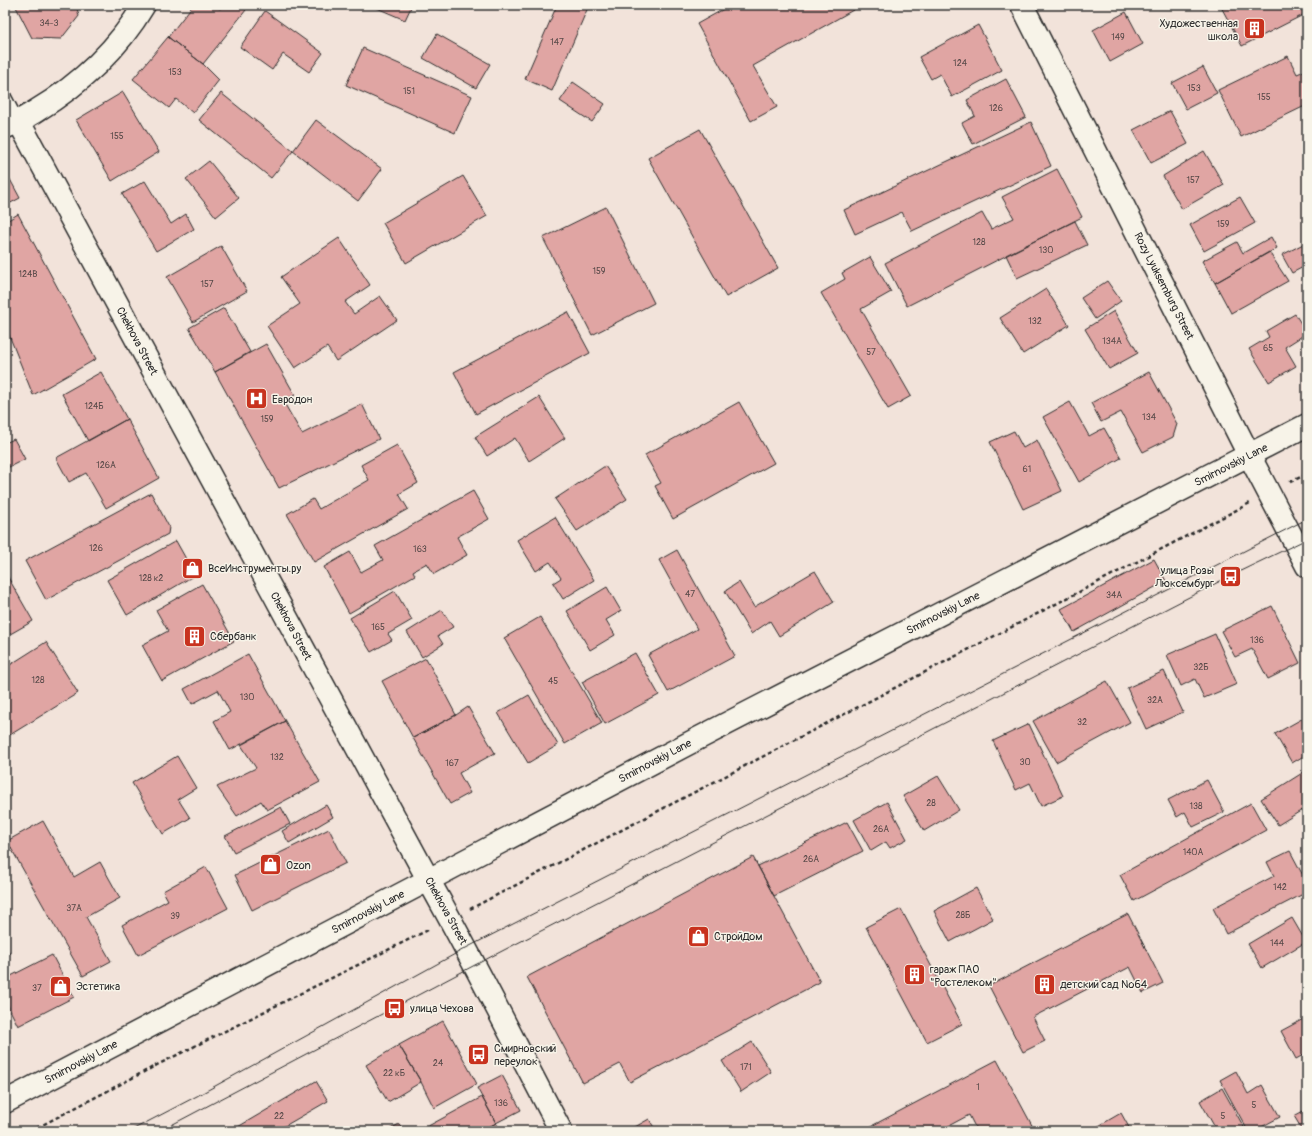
<svg xmlns="http://www.w3.org/2000/svg" width="1312" height="1136" viewBox="0 0 1312 1136" font-family="Pangolin,sans-serif">
<style>
.building{fill:#e0a5a3;stroke:#2b2b2b}
.lines{fill:none;stroke-linecap:round;stroke-linejoin:round}
.service-casing{stroke:#2b2b2b;stroke-width:13}
.tertiary-casing{stroke:#2b2b2b;stroke-width:25}
.secondary-casing{stroke:#2b2b2b;stroke-width:25}
.path{stroke:#2b2b2b;stroke-width:2.5;stroke-dasharray:4 3;stroke-linecap:butt}
.service{stroke:#f7f3e8;stroke-width:10}
.tertiary{stroke:#f7f3e8;stroke-width:22}
.secondary{stroke:#f7f3e8;stroke-width:22}
.tram{stroke:#2b2b2b;stroke-width:1}
.labels{text-anchor:middle;dominant-baseline:central;stroke-width:3;stroke-linejoin:round;paint-order:stroke}
.number-label{font-size:9px;fill:#584a49}
.poi-label{font-size:11px;fill:#2b2b2b;stroke:#f7f3e8;text-anchor:start}
.street-label{font-size:11px;fill:#2b2b2b;stroke:#f7f3e8}
</style>
<rect width="100%" height="100%" fill="#f2e3da"/>
<filter id="ink" filterUnits="userSpaceOnUse"><feTurbulence type="fractalNoise" baseFrequency=".025" numOctaves="2"/><feDisplacementMap in="SourceGraphic" scale="8" xChannelSelector="R" yChannelSelector="G"/><feConvolveMatrix kernelMatrix="1 2 1 2 8 2 1 2 1" color-interpolation-filters="sRGB"/></filter>
<g filter="url(#ink)">
<path class="building" d="M15 5H79L77 8 79 16 61 39 32 38Z
M193 5H215L220 9 224 5H240L246 10 203 64 168 37Z
M370 5H412L405 20Z
M557 5H589L552 91 525 79Z
M731 5H862L753 66 777 107 751 121 697 24Z
M1220 5H1307V13L1242 46Z
M265 11 323 53 309 72 283 54 272 70 240 47Z
M1126 12 1143 44 1110 62 1093 30Z
M978 25 1002 70 952 97 940 74 931 79 919 57Z
M437 34 490 64 476 88 423 58Z
M168 37 203 64 219 80 193 113 176 99 169 108 133 79Z
M363 48 472 96 455 133 346 85Z
M1288 56 1297 74 1307 70V105L1241 137 1218 90Z
M1203 67 1217 93 1186 109 1172 83Z
M1006 79 1026 117 973 144 962 123 975 116 967 100Z
M573 82 605 104 592 122 560 101Z
M123 92 159 152 112 181 76 120Z
M221 93 293 151 271 178 199 120Z
M1170 111 1188 144 1151 163 1133 130Z
M316 120 382 169 358 201 293 151Z
M1031 122 1051 166 912 231 902 212 855 234 844 210Z
M700 129 778 268 726 297 648 158Z
M1204 151 1224 185 1182 209 1163 176Z
M209 161 239 198 216 217 186 179Z
M1057 169 1082 217 907 306 885 263 982 213 991 229 1014 218 1002 197Z
M5 170 20 198 5 206Z
M463 176 487 216 406 263 383 223Z
M145 181 171 224 186 214 194 229 156 251 122 194Z
M1240 197 1255 223 1204 251 1190 225Z
M606 207 654 303 592 335 543 238Z
M18 214 96 359 33 395 5 325V222Z
M1075 221 1087 245 1017 278 1006 255Z
M1271 237 1277 248 1215 283 1202 261 1237 242 1243 253Z
M339 238 370 285 345 302 354 314 380 296 397 320 336 361 327 347 295 368 267 326 300 304 281 277Z
M1307 242V265L1292 273 1282 255Z
M221 246 247 291 193 322 167 277Z
M1269 252 1288 281 1231 313 1215 283Z
M870 257 891 292 861 309 911 396 888 409 821 293 845 279 842 273Z
M1107 281 1121 301 1095 319 1081 298Z
M1046 289 1069 325 1023 354 1000 318Z
M224 308 250 352 215 372 189 328Z
M1114 311 1138 353 1109 369 1085 329Z
M568 312 590 353 476 414 454 372Z
M1295 314 1307 333 1285 347 1296 366 1269 382 1249 349 1269 337 1266 331Z
M266 344 295 395 283 401 302 434 362 404 379 439 279 488 215 372Z
M101 372 127 419 88 441 62 394Z
M1149 372 1177 424 1173 437 1143 452 1121 412 1101 422 1091 403Z
M539 397 565 438 529 461 515 438 487 456 475 437Z
M739 402 774 463 673 519 655 486 661 483 645 455Z
M1070 402 1089 436 1104 428 1121 458 1079 482 1043 417Z
M127 419 159 478 106 508 86 473 69 482 56 458Z
M1014 431 1023 448 1037 440 1062 491 1023 509 990 442Z
M14 439 25 459 5 469V443Z
M397 445 418 483 399 494 408 509 314 562 287 514 313 499 319 509 369 480 361 465Z
M605 466 627 499 577 531 555 499Z
M473 491 489 519 457 537 467 555 434 574 427 563 413 571 415 575 349 613 324 567 350 552 361 572 383 560 375 546Z
M151 493 169 527 168 534 46 600 25 561Z
M555 517 594 580 563 599 553 583 561 578 550 562 536 571 517 540Z
M176 541 195 575 127 615 107 580Z
M677 550 735 656 668 692 648 655 697 629 659 560Z
M1154 559 1166 581 1074 632 1061 609Z
M815 571 834 602 779 636 770 621 751 634 725 591 739 582 754 607Z
M5 572 33 621 5 637Z
M202 584 234 641 162 681 142 645 168 631 156 610Z
M607 587 621 611 606 620 615 635 590 650 567 611Z
M395 591 412 620 388 634 392 640 371 652 350 618Z
M1272 606 1300 663 1268 679 1252 649 1235 657 1221 631Z
M442 610 453 627 438 636 443 644 422 657 407 632Z
M540 617 602 723 565 744 504 638Z
M1215 634 1237 684 1204 698 1195 679 1181 686 1167 655Z
M46 642 78 693 5 738V668Z
M635 653 659 695 605 724 582 682Z
M248 654 285 721 230 750 214 721 230 712 218 690 192 704 184 689Z
M426 658 456 715 413 738 382 681Z
M1164 671 1183 712 1146 729 1127 688Z
M1107 681 1130 722 1056 762 1033 721Z
M529 695 558 745 528 763 498 713Z
M468 707 495 753 459 773 470 793 450 804 413 738 456 715Z
M1307 716V754L1292 763 1275 734Z
M285 721 320 782 267 810 261 801 237 816 217 787 256 768 241 745Z
M1029 724 1063 796 1041 806 1030 783 1016 790 993 741Z
M177 756 196 788 178 799 190 818 163 834 132 783Z
M1307 770V807L1278 825 1261 799Z
M938 776 959 810 924 831 903 796Z
M1207 780 1224 812 1193 827 1185 812 1177 817 1168 800Z
M887 802 907 839 890 848 886 842 871 851 854 820Z
M1251 803 1266 830 1134 901 1120 875Z
M326 805 333 817 289 843 282 831Z
M281 807 290 824 234 852 225 836Z
M43 821 74 877 100 862 120 898 86 917 111 961 83 976 7 841Z
M847 822 863 851 774 896 758 866Z
M329 829 346 863 252 910 235 875Z
M1290 851 1307 883V892L1226 934 1213 908 1274 876 1267 862Z
M753 857 820 982 630 1082 620 1064 583 1083 527 977Z
M206 867 228 908 138 955 122 925 168 900 163 891Z
M976 888 993 919 950 942 934 911Z
M901 909 962 1024 927 1042 866 927Z
M1128 914 1163 983 1143 993 1130 967 1033 1017 1045 1041 1023 1052 989 986Z
M1292 918 1306 942 1262 968 1248 944Z
M5 945 10 954 5 956Z
M52 955 74 997 18 1026 5 1000V979Z
M1307 1017V1053L1296 1059 1281 1031Z
M443 1021 477 1084 434 1108 421 1082 399 1045Z
M752 1042 771 1072 741 1092 722 1061Z
M399 1045 421 1082 388 1102 366 1065Z
M997 1060 1035 1131H977L969 1115 939 1131H862Z
M1236 1071 1248 1094 1262 1085 1280 1117 1254 1131H1248L1220 1080Z
M502 1075 521 1110 496 1123 477 1088Z
M316 1081 328 1101 276 1131H231Z
M1222 1088 1246 1131H1217L1200 1101Z
M482 1097 496 1123 482 1131H419Z
M1307 1109V1131H1303L1294 1116Z
M1121 1113 1131 1131H1090Z
M649 1119 656 1131H628Z
M496 1123 501 1131H482Z
M399 1124 403 1131H387Z"/>
<g class="lines">
<defs>
<path id="service" d="M5 95 19 122"/>
<path id="tertiary" d="M1022 5 1249 455 1307 566"/>
<path id="secondary" d="M19 122 429 881C475 963 517 1048 561 1131
M6 127C17 123 26 117 36 111 79 85 118 49 144 5
M5 1102 699 738 1307 425"/>
</defs>
<use href="#service" class="service-casing"/>
<use href="#tertiary" class="tertiary-casing"/>
<use href="#secondary" class="secondary-casing"/>
<path class="path" d="M1290 482 1307 474
M470 909 1250 503
M31 1131 157 1065 430 929"/>
<use href="#service" class="service"/>
<use href="#tertiary" class="tertiary"/>
<use href="#secondary" class="secondary"/>
<path class="tram" d="M130 1131 197 1096 466 948 1307 519
M160 1131 475 965 1230 576 1307 539"/>
</g>
</g>
<defs>
<symbol id="building-square" viewBox="-11 -11 22 22"><rect x="-9" y="-9" width="18" height="18" rx="4" fill="#c8321e" stroke="#f7f3e8"/><path d="M-4-6H4V6H1V3H-1V6H-4ZM-2.5-4.3h1.7v1.8h-1.7ZM.8-4.3h1.7v1.8H.8ZM-2.5-1h1.7V.8h-1.7ZM.8-1h1.7V.8H.8Z" fill="#fff"/></symbol>
<symbol id="hospital-square" viewBox="-11 -11 22 22"><rect x="-9" y="-9" width="18" height="18" rx="4" fill="#c8321e" stroke="#f7f3e8"/><path d="M-5-5h3v3.5h4V-5h3V5h-3V1.5h-4V5h-3Z" fill="#fff"/></symbol>
<symbol id="shop-square" viewBox="-11 -11 22 22"><rect x="-9" y="-9" width="18" height="18" rx="4" fill="#c8321e" stroke="#f7f3e8"/><path d="M-5-2.5h2.3a2.7 3.5 0 0 1 5.4 0H5L5.5 6h-11ZM-1.5-2.5h3a1.5 2.3 0 0 0-3 0Z" fill="#fff"/></symbol>
<symbol id="bus-square" viewBox="-11 -11 22 22"><rect x="-9" y="-9" width="18" height="18" rx="4" fill="#c8321e" stroke="#f7f3e8"/><path d="M-5-6H5V4H4V6H2V4H-2V6H-4V4H-5ZM-3.5-4V0h7V-4ZM-3.5 1.2v1.5H-2V1.2ZM2 1.2v1.5H3.5V1.2Z" fill="#fff"/></symbol>
</defs>
<g fill-rule="evenodd">
<use href="#building-square" x="1242" y="16" width="25" height="25"/>
<use href="#hospital-square" x="244" y="386" width="25" height="25"/>
<use href="#shop-square" x="180" y="556" width="25" height="25"/>
<use href="#bus-square" x="1218" y="564" width="25" height="25"/>
<use href="#building-square" x="182" y="624" width="25" height="25"/>
<use href="#shop-square" x="258" y="852" width="25" height="25"/>
<use href="#shop-square" x="686" y="924" width="25" height="25"/>
<use href="#building-square" x="902" y="962" width="25" height="25"/>
<use href="#building-square" x="1032" y="972" width="25" height="25"/>
<use href="#shop-square" x="48" y="974" width="25" height="25"/>
<use href="#bus-square" x="382" y="996" width="25" height="25"/>
<use href="#bus-square" x="466" y="1042" width="25" height="25"/>
</g>
<g class="labels">
<g class="number-label">
<text x="49" y="23">34-3</text>
<text x="1118" y="37">149</text>
<text x="557" y="42">147</text>
<text x="960" y="63">124</text>
<text x="175" y="72">153</text>
<text x="1194" y="88">153</text>
<text x="409" y="91">151</text>
<text x="1264" y="97">155</text>
<text x="996" y="108">126</text>
<text x="117" y="136">155</text>
<text x="1193" y="180">157</text>
<text x="1223" y="224">159</text>
<text x="979" y="242">128</text>
<text x="1046" y="250">130</text>
<text x="599" y="271">159</text>
<text x="28" y="274">124В</text>
<text x="207" y="284">157</text>
<text x="1035" y="321">132</text>
<text x="1112" y="341">134А</text>
<text x="1268" y="348">65</text>
<text x="871" y="352">57</text>
<text x="94" y="406">124Б</text>
<text x="1149" y="417">134</text>
<text x="267" y="419">159</text>
<text x="106" y="465">126А</text>
<text x="1027" y="469">61</text>
<text x="96" y="548">126</text>
<text x="420" y="549">163</text>
<text x="151" y="578">128 к2</text>
<text x="690" y="594">47</text>
<text x="1114" y="595">34А</text>
<text x="378" y="627">165</text>
<text x="1257" y="640">136</text>
<text x="1201" y="667">32Б</text>
<text x="38" y="680">128</text>
<text x="553" y="681">45</text>
<text x="247" y="697">130</text>
<text x="1155" y="700">32А</text>
<text x="1082" y="722">32</text>
<text x="277" y="757">132</text>
<text x="1025" y="762">30</text>
<text x="452" y="763">167</text>
<text x="931" y="803">28</text>
<text x="1196" y="806">138</text>
<text x="881" y="829">26А</text>
<text x="1193" y="852">140А</text>
<text x="811" y="859">26А</text>
<text x="1280" y="887">142</text>
<text x="74" y="908">37А</text>
<text x="963" y="915">28Б</text>
<text x="175" y="916">39</text>
<text x="1277" y="943">144</text>
<text x="37" y="988">37</text>
<text x="438" y="1063">24</text>
<text x="746" y="1067">171</text>
<text x="394" y="1073">22 кБ</text>
<text x="978" y="1087">1</text>
<text x="501" y="1103">136</text>
<text x="1254" y="1105">5</text>
<text x="279" y="1116">22</text>
<text x="1223" y="1116">5</text>
</g>
<g class="poi-label">
<text x="1238" y="23" text-anchor="end">Художественная<tspan x="1238" dy="13">школа</tspan></text>
<text x="272" y="399">Евродон</text>
<text x="208" y="568">ВсеИнструменты.ру</text>
<text x="1214" y="570" text-anchor="end">улица Розы<tspan x="1214" dy="13">Люксембург</tspan></text>
<text x="210" y="636">Сбербанк</text>
<text x="286" y="865">Ozon</text>
<text x="714" y="936">СтройДом</text>
<text x="930" y="969">гараж ПАО<tspan x="930" dy="13">"Ростелеком"</tspan></text>
<text x="1060" y="984">детский сад №64</text>
<text x="76" y="986">Эстетика</text>
<text x="410" y="1008">улица Чехова</text>
<text x="494" y="1048">Смирновский<tspan x="494" dy="13">переулок</tspan></text>
</g>
<g class="street-label">
<text transform="translate(1164 286) rotate(63)">Rozy Lyuksemburg Street</text>
<text transform="translate(137 341) rotate(62)">Chekhova Street</text>
<text transform="translate(1231 465) rotate(-27)">Smirnovskiy Lane</text>
<text transform="translate(943 613) rotate(-27)">Smirnovskiy Lane</text>
<text transform="translate(291 626) rotate(62)">Chekhova Street</text>
<text transform="translate(655 761) rotate(-28)">Smirnovskiy Lane</text>
<text transform="translate(446 911) rotate(61)">Chekhova Street</text>
<text transform="translate(368 912) rotate(-28)">Smirnovskiy Lane</text>
<text transform="translate(81 1062) rotate(-28)">Smirnovskiy Lane</text>
</g>
</g>
<rect width="1312" height="1136" fill="none" stroke="#f7f3e8" stroke-width="20"/>
<rect x="10" y="10" width="1292" height="1116" fill="none" stroke="#2b2b2b" stroke-width="1.5" filter="url(#ink)"/>
</svg>
